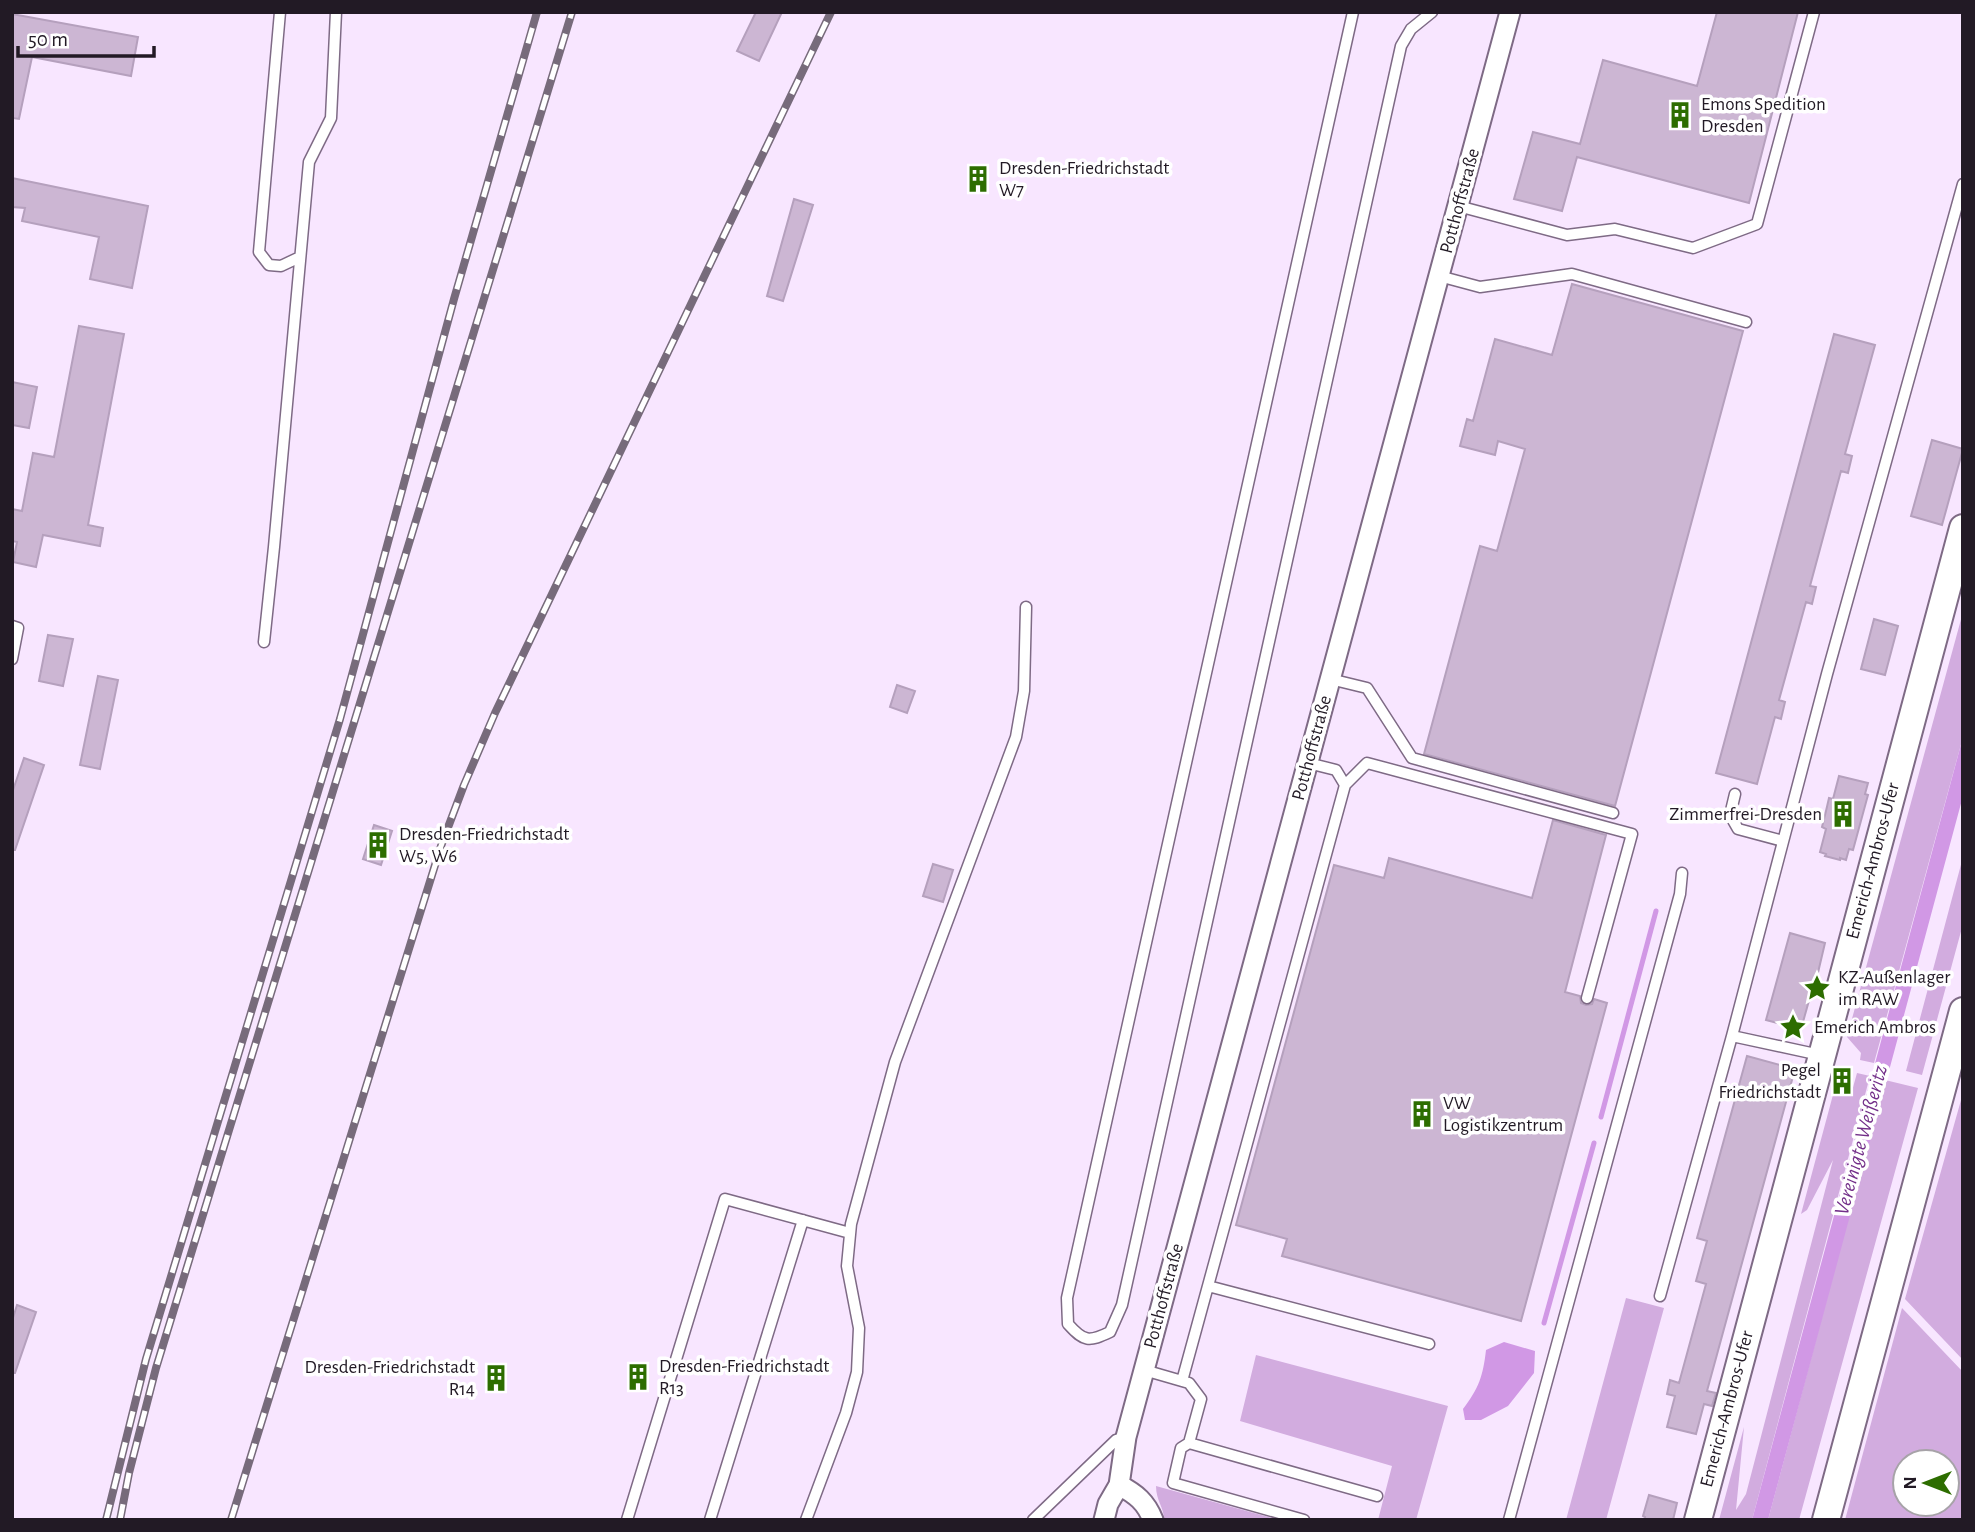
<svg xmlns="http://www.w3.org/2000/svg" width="1975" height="1532" viewBox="0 0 1975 1532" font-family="'Alegreya Sans',sans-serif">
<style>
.green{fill:#d2acdf;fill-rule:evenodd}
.water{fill:#d198e5}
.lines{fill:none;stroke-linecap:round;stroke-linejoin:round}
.stream{stroke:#d198e5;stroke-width:5}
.building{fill:#ccb6d3;stroke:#b5a0bd;stroke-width:2}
.lane-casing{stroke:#7e6a85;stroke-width:13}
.street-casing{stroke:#7e6a85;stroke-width:23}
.secondary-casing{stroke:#7e6a85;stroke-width:30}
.lane{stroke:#fff;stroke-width:10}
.street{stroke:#fff;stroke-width:19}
.secondary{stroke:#fff;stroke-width:26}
.rail-casing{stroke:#776b7b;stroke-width:8}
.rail{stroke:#fff;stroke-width:5;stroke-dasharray:16;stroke-linecap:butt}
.labels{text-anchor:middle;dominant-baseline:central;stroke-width:7;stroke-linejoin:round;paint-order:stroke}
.poi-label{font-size:19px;fill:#221a25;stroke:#fff;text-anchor:start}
.street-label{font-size:19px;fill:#221a25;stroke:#fff}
.water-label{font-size:21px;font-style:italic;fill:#732f89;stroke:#fff}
</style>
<rect width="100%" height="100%" fill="#f8e6ff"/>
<path class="green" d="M1963 612V737L1874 1063 1860 1060 1861 1053 1847 1037Z
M1963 857V924L1922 1075 1906 1071Z
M1857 1073 1870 1076 1752 1520H1719L1744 1427 1736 1510 1746 1494 1833 1160 1807 1210 1801 1214 1834 1091H1852Z
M1885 1080 1918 1088 1799 1520H1768Z
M1963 1093V1360L1905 1299Z
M1626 1298 1664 1308 1606 1520H1566Z
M1902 1308 1963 1372V1520H1845ZM1905 1462H1947V1504H1905Z
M1256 1355 1448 1406 1416 1520H1378L1392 1466 1240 1421Z
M1156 1486 1279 1520H1164C1164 1507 1156 1501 1156 1486Z"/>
<path class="water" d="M1963 737V796L1768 1520H1752Z
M1504 1342 1535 1351 1534 1373 1508 1406 1481 1420H1465L1463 1409C1479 1388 1483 1376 1486 1350Z"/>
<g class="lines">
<path class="stream" d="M1601 1117 1656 911
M1544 1323 1594 1143"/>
</g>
<path class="building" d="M756 12H782L759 61 737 51Z
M1717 12H1798L1749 203 1577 157 1562 211 1514 199 1533 132 1580 144 1603 60 1697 86Z
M12 14 138 37 131 76 32 57 19 119 12 118Z
M12 178 148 206 132 288 90 279 99 237 22 221 25 208 12 207Z
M794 199 813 205 783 301 767 296Z
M1572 284 1743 331 1615 806 1424 754 1480 546 1497 551 1525 449 1498 441 1495 455 1460 446 1467 419 1473 421 1495 339 1552 355Z
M79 326 124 334 88 525 103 528 100 546 43 535 36 567 13 562 17 542 12 541V509L22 511 33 453 54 457Z
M1834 334 1875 345 1845 454 1852 456 1848 473 1841 471 1810 586 1816 587 1812 604 1806 602 1779 700 1785 702 1781 719 1775 717 1757 784 1716 773Z
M12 382 37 387 29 428 12 425Z
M1932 440 1963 449 1942 525 1911 516Z
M1874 619 1898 626 1885 675 1861 669Z
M48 635 73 639 63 686 39 681Z
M98 676 118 680 100 769 80 765Z
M897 685 915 691 907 713 890 707Z
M24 758 44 765 15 850H12V793Z
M1839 776 1868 783 1865 794 1868 795 1853 850 1849 849 1846 860 1840 858V860L1825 856 1826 854 1820 852 1826 829 1822 827 1826 811 1829 798 1833 799Z
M1553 820 1606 835 1565 992 1580 996 1581 1003 1586 1005 1592 1004 1594 999 1607 1003 1521 1321 1282 1256 1287 1239 1236 1225 1334 865 1384 878 1389 858 1532 898Z
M374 825 392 831 381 865 363 859Z
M933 864 953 870 943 902 923 896Z
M1790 933 1825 943 1812 998 1810 997 1801 1029 1766 1020Z
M1747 1056 1795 1069 1707 1391 1716 1393 1712 1406 1704 1404 1696 1434 1667 1427 1675 1396 1667 1394 1670 1380 1679 1383 1706 1284 1696 1281 1707 1241 1697 1238Z
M17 1305 36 1312 15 1373H12V1321Z
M1649 1495 1677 1503 1673 1520H1644L1645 1517 1643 1516Z"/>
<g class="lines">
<defs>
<path id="lane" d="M280 12 259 252 269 265 281 266 300 257
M1353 12 1067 1298 1068 1324C1084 1342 1089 1342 1110 1332L1122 1305 1401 46 1411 29 1432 12
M1458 206 1567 235 1615 229 1693 248 1757 224 1814 12
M1439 276 1480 287 1572 274 1746 322
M12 626 18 628 12 659
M264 642 274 547 309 162 331 118 336 12
M1330 679 1367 688 1412 758 1613 813
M1345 785 1367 763 1632 834 1587 998
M1735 794 1730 815 1738 829 1783 841
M1732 1036 1820 1055
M1208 1286 1429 1344
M1660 1296 1732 1036 1827 674 1963 184
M1144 1370 1189 1383 1201 1399 1189 1443 1377 1496
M1182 1381 1345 785 1336 770 1308 763
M1189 1443 1181 1448 1173 1483 1304 1520
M627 1520 725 1199 850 1233
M710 1520 803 1220
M806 1520 846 1413 857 1372 859 1328 847 1266 851 1224 895 1062 1016 737 1024 691 1026 607
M1033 1520 1116 1440 1126 1437
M1509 1520 1680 894 1682 873"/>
<path id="street" d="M1119 1485C1136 1494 1146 1502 1153 1520
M1104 1520 1108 1504 1119 1485 1126 1437 1510 12"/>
<path id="secondary" d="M1698 1520 1963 528
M1826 1520 1963 1011"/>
</defs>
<use href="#lane" class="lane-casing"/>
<use href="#street" class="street-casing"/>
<use href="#secondary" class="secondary-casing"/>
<use href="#lane" class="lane"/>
<use href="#street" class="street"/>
<use href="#secondary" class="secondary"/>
<defs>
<path id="rail" d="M106 1520 146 1359 340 719 454 299 537 12
M120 1520 129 1473 156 1368 572 12
M231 1520 441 846 464 785 495 713 831 12"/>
</defs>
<use href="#rail" class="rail-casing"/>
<use href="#rail" class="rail"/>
</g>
<defs>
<symbol id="building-bare" viewBox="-9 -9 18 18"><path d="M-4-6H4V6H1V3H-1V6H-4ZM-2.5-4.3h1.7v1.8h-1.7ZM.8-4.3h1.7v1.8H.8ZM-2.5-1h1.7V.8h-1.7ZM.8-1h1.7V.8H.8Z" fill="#2d6d00" stroke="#fff" stroke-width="2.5" paint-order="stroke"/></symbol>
<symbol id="sight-bare" viewBox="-9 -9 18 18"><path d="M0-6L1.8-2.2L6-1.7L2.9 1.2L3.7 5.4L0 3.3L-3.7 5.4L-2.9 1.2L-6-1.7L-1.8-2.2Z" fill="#2d6d00" stroke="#fff" stroke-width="2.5" paint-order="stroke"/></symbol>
</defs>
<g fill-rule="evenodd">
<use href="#building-bare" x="1661" y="96" width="38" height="38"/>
<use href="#building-bare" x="959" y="160" width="38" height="38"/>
<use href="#building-bare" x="1824" y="795" width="38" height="38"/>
<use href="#building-bare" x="359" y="826" width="38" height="38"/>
<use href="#sight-bare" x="1798" y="969" width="38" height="38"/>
<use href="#sight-bare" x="1774" y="1008" width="38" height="38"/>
<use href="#building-bare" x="1823" y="1062" width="38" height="38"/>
<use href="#building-bare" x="1403" y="1095" width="38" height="38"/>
<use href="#building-bare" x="619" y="1358" width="38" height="38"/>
<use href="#building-bare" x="477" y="1359" width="38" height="38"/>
</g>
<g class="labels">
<g class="poi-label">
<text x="1701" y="104">Emons Spedition<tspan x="1701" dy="22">Dresden</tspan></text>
<text x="999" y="168">Dresden-Friedrichstadt<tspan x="999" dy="22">W7</tspan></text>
<text x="1822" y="814" text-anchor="end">Zimmerfrei-Dresden</text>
<text x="399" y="834">Dresden-Friedrichstadt<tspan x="399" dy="22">W5, W6</tspan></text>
<text x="1838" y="977">KZ-Außenlager<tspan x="1838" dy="22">im RAW</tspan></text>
<text x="1814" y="1027">Emerich Ambros</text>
<text x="1821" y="1070" text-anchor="end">Pegel<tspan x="1821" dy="22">Friedrichstadt</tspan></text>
<text x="1443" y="1103">VW<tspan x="1443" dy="22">Logistikzentrum</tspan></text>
<text x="659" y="1366">Dresden-Friedrichstadt<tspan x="659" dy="22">R13</tspan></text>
<text x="475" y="1367" text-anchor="end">Dresden-Friedrichstadt<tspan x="475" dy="22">R14</tspan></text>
</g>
<g class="street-label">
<text transform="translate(1460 201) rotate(-75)">Potthoffstraße</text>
<text transform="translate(1312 748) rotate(-75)">Potthoffstraße</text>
<text transform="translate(1873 861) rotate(-75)">Emerich-Ambros-Ufer</text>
<text transform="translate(1164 1296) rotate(-75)">Potthoffstraße</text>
<text transform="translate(1727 1409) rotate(-75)">Emerich-Ambros-Ufer</text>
</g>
<g class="water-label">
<text transform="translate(1861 1140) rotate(-75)">Vereinigte Weißeritz</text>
</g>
</g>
<rect width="1975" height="1532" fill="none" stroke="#221a25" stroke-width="28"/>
<g transform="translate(1926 1483) rotate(270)"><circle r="33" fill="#ffffff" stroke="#a7a3a8" stroke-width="2"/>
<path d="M0-5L12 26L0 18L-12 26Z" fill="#2d6d00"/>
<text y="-10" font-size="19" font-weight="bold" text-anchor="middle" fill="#221a25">N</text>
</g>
<path d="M18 46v10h136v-10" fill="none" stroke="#221a25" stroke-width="3.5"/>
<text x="28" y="46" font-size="21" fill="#221a25" stroke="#ffffff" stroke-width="5" paint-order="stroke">50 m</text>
</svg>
